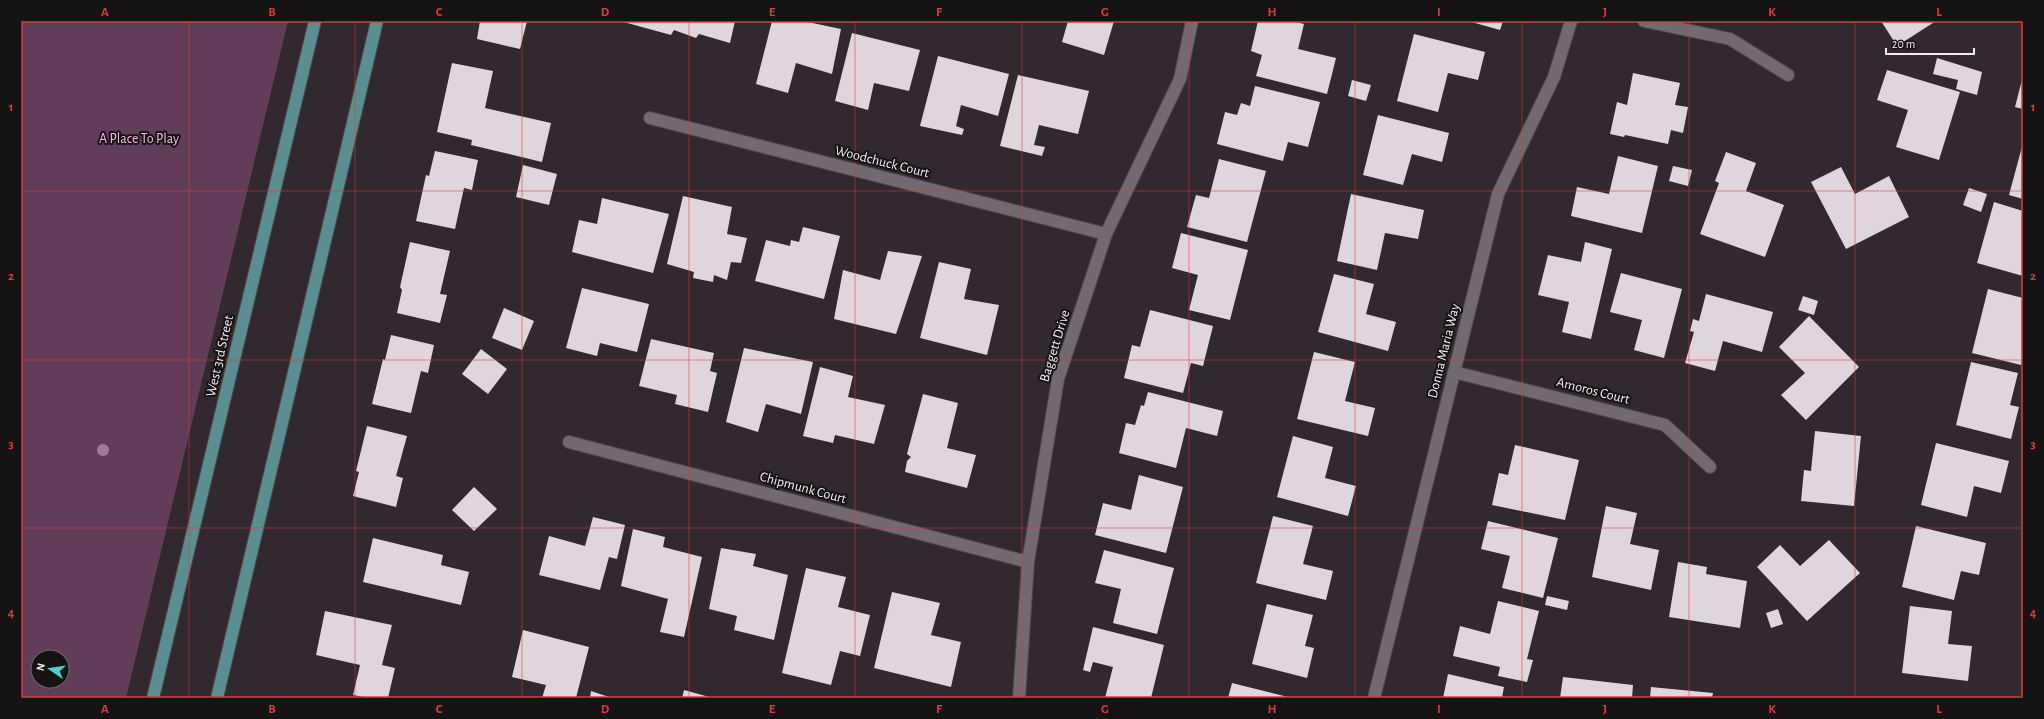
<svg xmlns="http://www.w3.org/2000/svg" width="2044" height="719" viewBox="0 0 2044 719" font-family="'Alegreya Sans',sans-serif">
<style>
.green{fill:#623d59;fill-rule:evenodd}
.building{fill:#e0d5dd}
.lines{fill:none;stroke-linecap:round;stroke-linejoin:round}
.minor-casing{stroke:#4d464b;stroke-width:14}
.major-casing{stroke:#4d464b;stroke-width:14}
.minor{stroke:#736970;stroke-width:12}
.major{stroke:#5b8e90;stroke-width:12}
.tree{fill:#a07996}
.grid{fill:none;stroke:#d93c3c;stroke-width:1;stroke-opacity:0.55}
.labels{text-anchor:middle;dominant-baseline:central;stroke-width:4;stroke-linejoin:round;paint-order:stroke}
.park-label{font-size:14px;fill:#fbbaea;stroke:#161315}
.street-label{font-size:14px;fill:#f3edf1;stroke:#161315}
.neatline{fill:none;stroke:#d93c3c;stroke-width:1.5}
.grid-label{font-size:13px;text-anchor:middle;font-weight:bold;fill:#d93c3c}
</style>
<rect width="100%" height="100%" fill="#31292f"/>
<path class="green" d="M21 21H288L126 698H21ZM38 657H62V681H38Z"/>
<path class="building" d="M480 21H527L520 49 477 39Z
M620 21H735L730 43 699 34 696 38 674 30 671 35Z
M772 21H803L841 29 832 74 796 63 788 93 756 84Z
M1068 21H1114L1104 55 1062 42Z
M1258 21H1292L1304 24 1298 49 1336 58 1327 94 1256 76 1262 55 1251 51Z
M1468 21H1503L1500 30Z
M1881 21H1936L1897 46Z
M852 33 920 50 909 91 874 83 868 110 835 101Z
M1414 34 1485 52 1478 80 1448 73 1438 112 1397 101Z
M938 56 1009 74 998 116 961 105 956 126 964 129 962 135 920 126Z
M1937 58 1982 72 1977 95 1956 89 1958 80 1933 74Z
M452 63 493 71 485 108 551 123 542 162 471 145 472 140 437 132Z
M1887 70 1960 92 1939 160 1896 147 1908 110 1877 100Z
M1633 73 1680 83 1675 105 1688 107 1683 133 1671 130 1668 144 1625 135 1624 137 1610 134 1617 102 1627 105Z
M1018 75 1089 91 1078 134 1039 125 1034 145 1045 147 1042 156 1000 146Z
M2023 76V109L2015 107Z
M1352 80 1371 85 1366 101 1348 96Z
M1255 86 1320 102 1308 147 1288 142 1283 161 1217 144 1225 112 1237 115 1241 103 1250 106Z
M1378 115 1449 133 1442 162 1412 154 1403 185 1363 175Z
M2023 143V199L2009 195Z
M435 151 478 160 472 190 464 188 455 229 416 221 426 175 429 176Z
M1726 152 1756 163 1746 191 1784 205 1765 257 1700 234 1719 183 1715 181Z
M1618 156 1658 166 1642 233 1571 216 1577 187 1609 194Z
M1219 159 1266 171 1247 242 1187 227 1196 195 1209 198Z
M523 165 557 174 549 205 516 197Z
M1673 166 1692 170 1688 186 1669 181Z
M1841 167 1855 194 1889 176 1909 217 1846 249 1811 182Z
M1969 188 1987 194 1981 212 1963 205Z
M1351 194 1424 210 1418 239 1385 233 1377 270 1337 261Z
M683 196 732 207 727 234 747 238 741 263 731 262 727 280 714 275 713 282 693 278 694 272 667 264Z
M602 198 669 214 653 273 572 252 579 220 597 224Z
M1994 202 2023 211V276L1977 263Z
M803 227 840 236 824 299 755 281 766 240 790 246 791 240 799 242Z
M1181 233 1248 250 1230 320 1189 310 1198 275 1172 268Z
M410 242 450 251 440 294 447 295 440 323 397 313 402 290 400 287Z
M1585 242 1612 249 1591 339 1562 332 1569 302 1538 295 1548 255 1581 262Z
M888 251 922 256 896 334 834 319 843 270 880 280Z
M939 262 971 269 964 299 999 305 987 355 920 338Z
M1621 273 1682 289 1664 358 1634 350 1642 320 1610 312Z
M1334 274 1374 284 1366 314 1396 322 1388 351 1318 332Z
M582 288 649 304 637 352 600 343 597 356 566 348Z
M1988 289 2023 298V357L2021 365 1972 353Z
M1706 294 1773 312 1762 352 1723 341 1715 371 1685 363 1694 332 1690 331 1693 319 1699 321Z
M1803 296 1818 301 1814 315 1798 310Z
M504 308 534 321 522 350 492 338Z
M1150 310 1213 326 1203 366 1191 363 1183 393 1124 378 1132 345 1140 347Z
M1809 316 1859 367 1806 420 1781 395 1805 373 1779 347Z
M391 335 434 345 428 373 421 371 411 413 372 404 383 359 385 360Z
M651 339 714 353 710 371 717 373 708 412 675 404 677 395 639 386Z
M744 348 813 362 801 414 766 404 758 432 726 422Z
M481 349 507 369 488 394 462 374Z
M1314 352 1355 362 1345 401 1375 408 1368 436 1297 419Z
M1971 362 2018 373 2010 405 2019 407 2011 439 1956 425Z
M820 367 853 376 848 397 885 405 874 444 835 435 833 443 803 436Z
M1148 392 1223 411 1217 436 1186 428 1176 468 1119 453 1126 423 1135 425 1141 405 1144 406Z
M923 394 958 403 947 448 976 455 967 488 905 472 907 461 911 457 907 454Z
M367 426 407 436 396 476 403 478 396 507 353 496 359 472 356 471Z
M1815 431 1861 436 1854 506 1801 501 1804 470 1811 471Z
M1293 436 1333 447 1325 478 1356 486 1348 516 1277 497Z
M1936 443 2009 461 2001 493 1974 486 1967 517 1921 505Z
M1515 445 1579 460 1565 520 1492 505 1499 473 1508 475Z
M1139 475 1183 487 1166 553 1095 535 1103 503 1131 510Z
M474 487 497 509 474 531 452 510Z
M1606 506 1637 513 1630 544 1659 550 1651 590 1592 577Z
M1273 516 1313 526 1303 564 1333 571 1326 600 1256 583Z
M593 517 625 525 617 559 609 557 600 590 539 575 549 536 585 546Z
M1488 521 1558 538 1543 598 1502 588 1510 556 1481 549Z
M1916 526 1986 543 1979 575 1961 571 1954 600 1902 587Z
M633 529 665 537 663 547 702 557 684 637 660 632 668 599 621 586Z
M373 538 443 555 441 565 469 572 461 605 363 582Z
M1829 540 1860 573 1807 621 1757 567 1780 545 1800 566Z
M721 548 756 554 753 566 788 575 774 640 734 630 737 616 709 609Z
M1104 550 1174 568 1157 634 1113 623 1121 589 1095 583Z
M1678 562 1707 567 1706 574 1747 581 1740 628 1669 617Z
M806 568 846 577 838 607 870 615 860 656 840 651 831 685 782 673Z
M892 592 940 603 931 635 961 642 951 687 874 668Z
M1547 596 1569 601 1567 610 1545 605Z
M1498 601 1539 611 1527 659 1533 660 1527 682 1498 676 1500 667 1453 656 1460 626 1490 634Z
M1267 604 1313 615 1305 646 1314 648 1307 678 1252 664Z
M1910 606 1952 611 1948 644 1972 646 1968 681 1902 673Z
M1778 609 1783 624 1771 628 1766 613Z
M325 611 392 625 382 665 395 668 388 698H369L353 695 360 665 316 655Z
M1093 627 1164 645 1151 698H1105L1113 667 1093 662 1090 672 1083 670Z
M523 630 589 647 576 698H542L546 685 512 677Z
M1448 674 1504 687 1502 698H1443Z
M1563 677 1633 685 1632 698H1560Z
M1232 683 1288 697 1287 698H1228Z
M1651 687 1713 693 1712 698H1650Z
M684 690 713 698H682Z
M591 691 612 698H590Z"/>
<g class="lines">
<defs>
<path id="minor" d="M1644 21 1730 39 1788 75
M650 118 1106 234
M1454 372 1665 425 1710 467
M569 442 1028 562
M1019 698 1028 562 1058 379 1106 234 1180 79 1192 21
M1374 698 1498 194 1554 77 1571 21"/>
<path id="major" d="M153 698 315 21
M217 698 377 21"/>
</defs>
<use href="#minor" class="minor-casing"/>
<use href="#major" class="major-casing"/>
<use href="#minor" class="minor"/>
<use href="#major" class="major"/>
</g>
<circle class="tree" cx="103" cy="450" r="6"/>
<path class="grid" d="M189 21V698M355 21V698M522 21V698M689 21V698M855 21V698M1022 21V698M1189 21V698M1355 21V698M1522 21V698M1689 21V698M1855 21V698M21 191H2023M21 360H2023M21 528H2023"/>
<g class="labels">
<g class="park-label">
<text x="139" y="139">A Place To Play</text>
</g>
<g class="street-label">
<text transform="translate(882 162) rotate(14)">Woodchuck Court</text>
<text transform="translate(1055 346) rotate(-73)">Baggett Drive</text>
<text transform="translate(1444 351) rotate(-76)">Donna Maria Way</text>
<text transform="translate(220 356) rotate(-77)">West 3rd Street</text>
<text transform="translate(1593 391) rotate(14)">Amoros Court</text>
<text transform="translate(803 488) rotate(15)">Chipmunk Court</text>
</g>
</g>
<rect width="2044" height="719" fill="none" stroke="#161315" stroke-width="44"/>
<g transform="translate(50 669) rotate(283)"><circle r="19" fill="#161315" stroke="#6e6a6d"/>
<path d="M0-3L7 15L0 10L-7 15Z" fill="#53cdcb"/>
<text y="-6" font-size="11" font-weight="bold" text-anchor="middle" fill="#f3edf1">N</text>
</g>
<path d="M1886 48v6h88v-6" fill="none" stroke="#f3edf1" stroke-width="2"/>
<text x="1892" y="48" font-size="12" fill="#f3edf1" stroke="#161315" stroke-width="3" paint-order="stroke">20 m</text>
<rect x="22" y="22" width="2000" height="675" class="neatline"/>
<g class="grid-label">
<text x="105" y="16">A</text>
<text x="272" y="16">B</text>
<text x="439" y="16">C</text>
<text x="605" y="16">D</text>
<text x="772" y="16">E</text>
<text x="939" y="16">F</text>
<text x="1105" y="16">G</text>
<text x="1272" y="16">H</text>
<text x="1439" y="16">I</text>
<text x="1605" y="16">J</text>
<text x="1772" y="16">K</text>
<text x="1939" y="16">L</text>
<text x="11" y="111">1</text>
<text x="2033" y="111">1</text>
<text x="11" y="280">2</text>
<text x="2033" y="280">2</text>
<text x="11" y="448">3</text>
<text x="2033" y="448">3</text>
<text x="11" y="617">4</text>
<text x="2033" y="617">4</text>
<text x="105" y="713">A</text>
<text x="272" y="713">B</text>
<text x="439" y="713">C</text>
<text x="605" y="713">D</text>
<text x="772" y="713">E</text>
<text x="939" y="713">F</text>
<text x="1105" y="713">G</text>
<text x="1272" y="713">H</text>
<text x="1439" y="713">I</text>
<text x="1605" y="713">J</text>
<text x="1772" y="713">K</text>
<text x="1939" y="713">L</text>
</g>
</svg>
